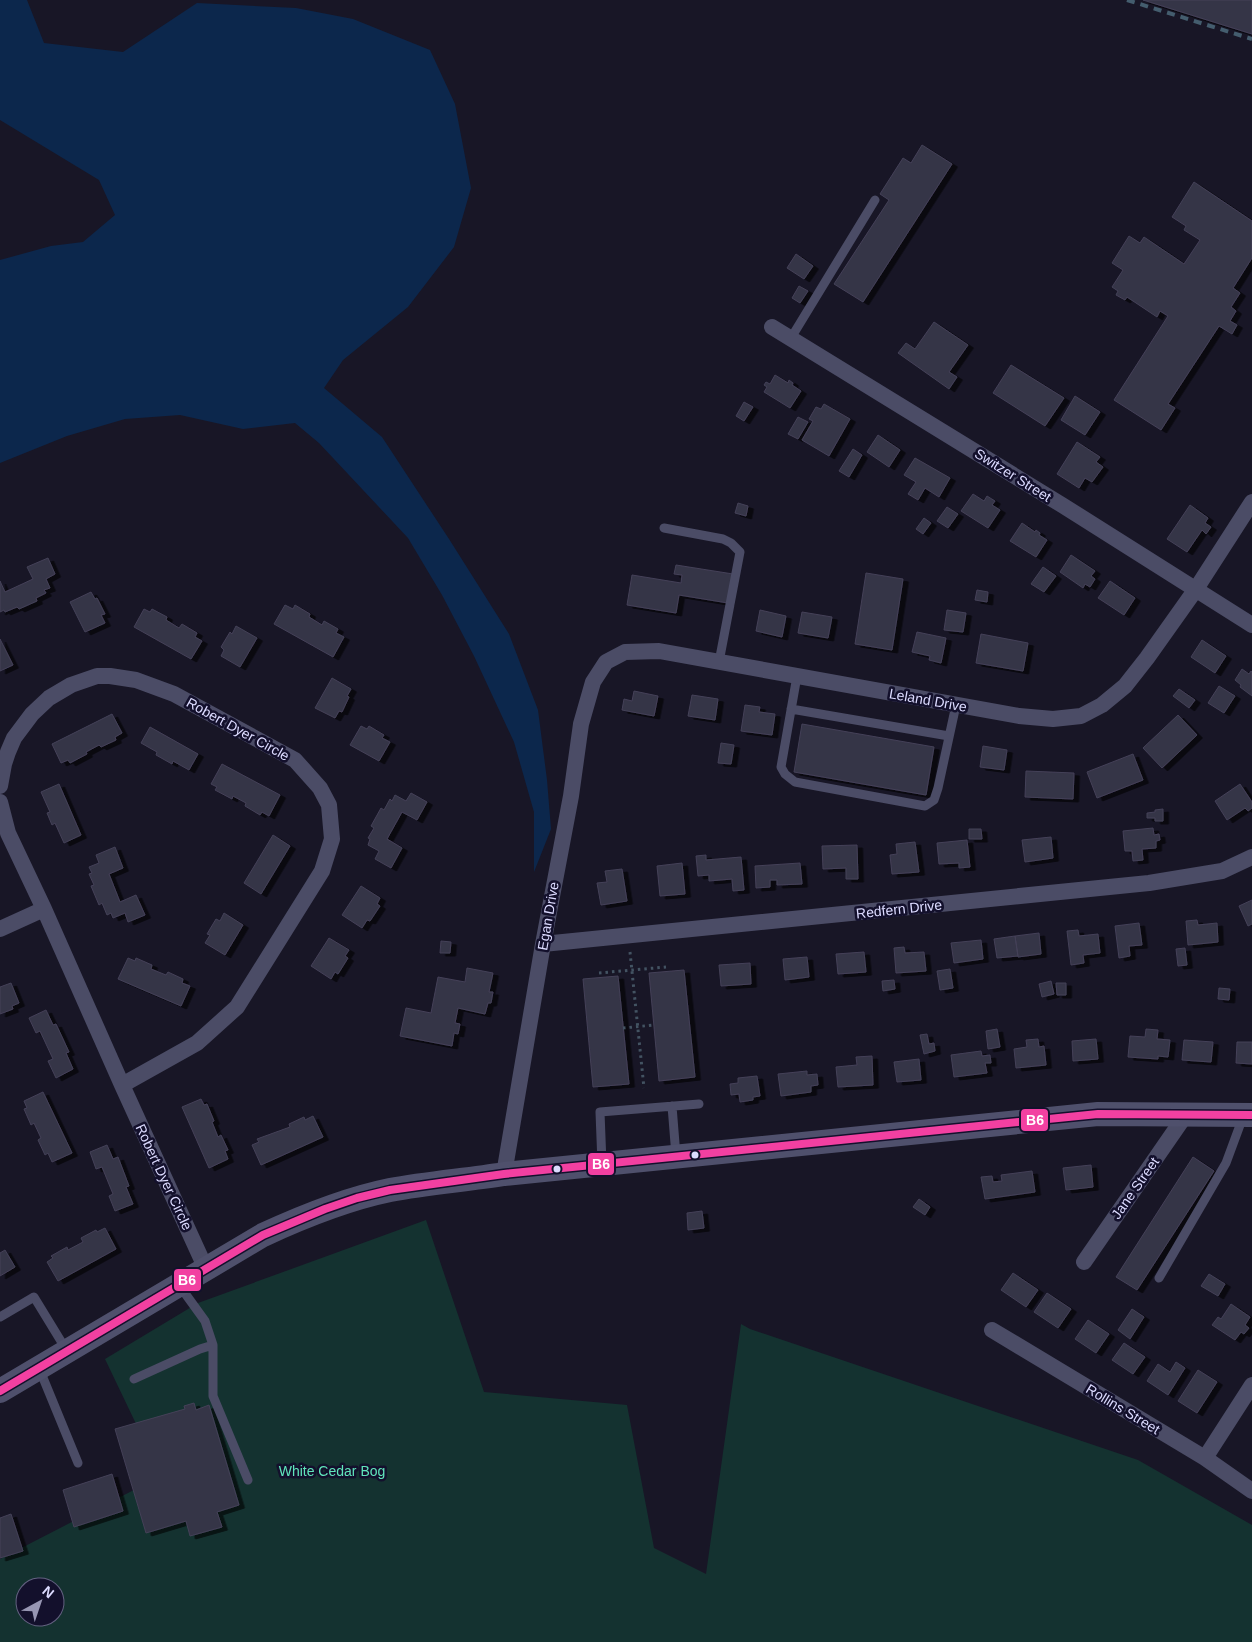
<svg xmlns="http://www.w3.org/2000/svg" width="1252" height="1642" viewBox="0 0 1252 1642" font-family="Arial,sans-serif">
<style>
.green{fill:#143230;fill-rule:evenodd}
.water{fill:#0c274c}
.building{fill:#363447;stroke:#444158;filter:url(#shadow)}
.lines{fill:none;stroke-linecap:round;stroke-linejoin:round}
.path{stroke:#435362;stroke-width:3;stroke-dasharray:2.5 4;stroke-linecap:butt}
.service{stroke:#4b4c66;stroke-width:9}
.minor{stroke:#4b4c66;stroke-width:16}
.secondary{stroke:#4f506c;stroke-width:24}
.rail{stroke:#445d6e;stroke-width:4;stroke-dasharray:8 6;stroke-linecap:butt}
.bus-1-casing{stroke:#13102c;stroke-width:11}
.bus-1{stroke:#f240a1;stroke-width:8}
.bus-dot{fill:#dcdbff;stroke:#13102c;stroke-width:2}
.labels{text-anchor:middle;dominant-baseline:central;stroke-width:5;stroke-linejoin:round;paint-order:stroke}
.street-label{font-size:14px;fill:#dcdbff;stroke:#13102c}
.park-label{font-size:14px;fill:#60e5bb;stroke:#13102c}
.line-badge{stroke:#13102c;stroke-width:2}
.badge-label{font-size:14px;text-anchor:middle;font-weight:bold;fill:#fff}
</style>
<defs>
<filter id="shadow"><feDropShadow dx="5.5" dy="3" stdDeviation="0" flood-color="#0009"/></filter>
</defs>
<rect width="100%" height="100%" fill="#181626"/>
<path class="green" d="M426 1220 484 1392 627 1405 654 1548 706 1574 741 1324 750 1329 1138 1460 1252 1525V1642H0V1559L161 1476 105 1359 198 1303ZM25 1587H55V1617H25Z"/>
<path class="water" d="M0 0H27L44 43 123 52 197 3 296 8 353 19 430 50 455 104 471 188 454 247 408 307 343 360 324 388 382 437 449 539 509 634 538 710 547 780 551 829 534 872V812L514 742 474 656 442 595 408 538 319 443 295 423 243 429 180 415 125 419 67 436 0 463V260L51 246 83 242 115 215 99 180 0 120Z"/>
<path class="building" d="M1143 0H1252V34Z
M922 145 952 164 863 302 834 284 889 200 880 194 903 158 911 163Z
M1194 182 1252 221V258L1233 288 1240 293 1231 307 1236 311 1230 321 1237 325 1232 334 1219 326 1168 404 1175 408 1161 430 1114 400 1168 316 1160 311 1157 317 1127 297 1125 300 1116 295 1118 291 1112 287 1123 270 1112 263 1129 236 1140 243 1144 237 1184 264 1200 240 1184 230 1186 226 1172 217Z
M796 254 813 266 804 279 787 268Z
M799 286 808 291 800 303 792 298Z
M934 322 968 345 949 372 957 377 949 389 898 353 906 343 915 349Z
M1011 365 1064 398 1045 426 993 393Z
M775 375 788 383 789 380 793 383 792 385 801 391 790 408 764 392 767 387 764 385 766 382 770 384Z
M1075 396 1100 412 1085 435 1061 420Z
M744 402 753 407 744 421 736 416Z
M824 404 850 419 829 456 802 440 813 421 809 419 816 407 821 409Z
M798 417 808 422 798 439 788 434Z
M878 435 900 450 889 467 867 452Z
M1077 442 1100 457 1096 462 1103 467 1092 482 1085 478 1079 488 1057 474Z
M853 449 862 455 849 477 839 471Z
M915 458 950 478 939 497 925 488 918 500 908 494 916 482 904 475Z
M973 494 984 501 987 496 995 501 992 505 1000 510 988 528 961 511Z
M738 503 748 506 746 516 735 513Z
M1190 505 1208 518 1205 523 1211 527 1206 534 1202 530 1187 552 1167 539Z
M947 507 958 514 948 528 937 521Z
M924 518 931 523 923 534 916 529Z
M1022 523 1035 532 1036 530 1040 533 1039 535 1047 540 1036 557 1010 541Z
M1071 555 1095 571 1091 576 1095 579 1090 587 1085 584 1083 588 1060 572Z
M48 558 55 574 46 579 50 588 44 590 46 593 36 598 37 601 19 609 17 607 5 612 4 610 0 612V581L5 592 33 579 27 567Z
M676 565 733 574 728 603 679 595 676 613 627 605 632 575 681 583 682 575 674 574Z
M1043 567 1056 576 1044 592 1031 584Z
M866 573 903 579 892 650 855 644Z
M1110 581 1135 598 1124 615 1098 598Z
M977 590 988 592 987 602 975 600Z
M91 592 95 599 97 598 105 614 101 615 105 623 85 632 70 602Z
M285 605 293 609 295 605 310 614 309 617 322 625 324 621 338 629 336 633 344 637 333 657 274 624Z
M144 609 150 612 152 609 167 617 166 620 179 628 182 624 197 633 195 637 202 641 191 659 134 627Z
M760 610 786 616 782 637 756 631Z
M947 610 966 613 963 632 944 630Z
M802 612 832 617 828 638 798 633Z
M236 626 257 638 240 667 221 656 224 650 221 647 230 632 232 634Z
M917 632 946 638 941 663 929 660 930 656 912 652Z
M981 634 1028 643 1023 671 976 663Z
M0 639 13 665 0 671Z
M1202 640 1226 656 1215 673 1191 657Z
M1242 669 1249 674 1251 671 1252 672V696L1240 687 1241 685 1235 680Z
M332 678 351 689 347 696 349 697 342 712 339 711 335 718 315 708Z
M1219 686 1235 696 1224 713 1208 703Z
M1179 689 1195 700 1189 708 1173 696Z
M634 691 658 696 654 716 622 710 624 699 632 701Z
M692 695 718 699 715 720 688 716Z
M745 705 760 707 759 712 775 714 772 735 741 731Z
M112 714 122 733 115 737 116 740 101 747 99 745 86 752 87 754 70 763 68 760 61 763 52 744Z
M1178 715 1197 735 1162 768 1143 748Z
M802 724 934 747 926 795 794 772Z
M361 726 367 729 369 726 384 735 382 738 390 742 379 761 350 745Z
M150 727 198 754 189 770 173 761 172 764 156 755 157 752 141 743Z
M721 743 734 745 731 764 718 763Z
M983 746 1007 750 1004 770 980 767Z
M1133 754 1143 780 1097 798 1087 772Z
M222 764 280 795 269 816 262 812 260 815 245 806 246 803 233 796 232 799 215 790 217 787 211 784Z
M1026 771 1074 773 1073 799 1025 797Z
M59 784 81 835 64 843 55 823 52 825 47 813 50 812 41 792Z
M1240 784 1252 802V808L1248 811 1245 808 1227 820 1215 801Z
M411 793 427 802 417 820 402 812 387 839 402 848 391 868 375 859 379 851 368 845 370 839 368 838 374 828 371 826 381 808 384 810 390 799 392 801 395 795 406 801Z
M1163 809V821H1155V818H1147V813L1155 812V810Z
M1153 828 1154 835 1159 834 1160 840 1156 841V848L1142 849 1143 860 1133 861 1132 851H1125L1123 831Z
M969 829H981L982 839H969Z
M273 835 290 846 261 894 244 883Z
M1051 837 1053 858 1025 862 1022 840Z
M967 840 970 867 959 868V863L939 864 937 843Z
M915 842 919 872 892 874 890 855 897 854 896 844Z
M857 845 858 879H846V868L823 869 822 846Z
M115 847 123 868 109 874 120 902 136 895 145 915 128 922 125 913 113 918 111 913 107 915 102 903 99 905 91 886 94 885 89 874 92 873 89 867 99 863 96 855Z
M706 855V860L741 857 744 890 733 891 732 879 709 881V875L698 876 696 856Z
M682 863 685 894 660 896 657 866Z
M800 863 802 884 777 885V880H770V887L756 888 755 866Z
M622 869 627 901 601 905 597 883 607 882 605 871Z
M361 886 380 898 377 904 380 906 370 921 367 920 362 928 342 915Z
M1252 900V924L1248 926 1239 906Z
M224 913 243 925 225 955 205 943 210 935 207 934 216 919 220 921Z
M1197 920 1198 925 1217 923 1218 942 1188 945 1186 921Z
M1139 923 1142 945 1129 946 1130 956 1119 958 1115 926Z
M1078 930 1079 936 1098 934 1100 953 1083 955 1084 963 1071 965 1067 931Z
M1039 933 1041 954 1018 957 1015 936Z
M1015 936 1018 956 997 958 994 939Z
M329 938 349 950 345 956 348 958 338 974 335 972 331 979 311 966Z
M981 940 983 959 954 963 951 943Z
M441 941 451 942 450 953H440Z
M904 947 905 953 924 952 926 971 896 973 894 948Z
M1185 948 1187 965 1178 966 1176 949Z
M864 952 866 972 838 974 836 954Z
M807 957 809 977 785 980 783 959Z
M128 958 135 961 136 958 152 965 151 969 166 975 168 972 183 979 182 983 190 986 181 1006 118 979Z
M750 963 751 984 721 986 719 965Z
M467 968 493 973 489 992H493L491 1003H488L485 1014 458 1008 455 1023 460 1024 458 1034 454 1033 452 1046 400 1036 406 1008 431 1013 438 977 465 982Z
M950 969 953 988 940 990 937 971Z
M684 970 695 1077 659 1081 649 973Z
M618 976 629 1084 593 1087 583 979Z
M894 980 895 989 883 991 882 981Z
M1051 981 1054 994 1042 997 1039 984Z
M11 983 19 1003 12 1006 13 1009 0 1014V987Z
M1056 983H1066V995H1057Z
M1219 988 1230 989 1229 1000 1218 999Z
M46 1010 53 1025 56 1024 69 1052 66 1053 73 1069 56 1078 48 1061 53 1059 40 1031 36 1033 29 1018Z
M997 1029 1000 1047 988 1049 986 1031Z
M1146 1029 1158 1030 1157 1039 1170 1040 1168 1057 1158 1056V1059L1128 1057 1130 1036 1145 1037Z
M927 1034 929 1044 934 1043 935 1051 924 1054 920 1035Z
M1038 1039 1039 1047 1044 1046 1046 1065 1016 1068 1014 1049 1027 1047 1026 1040Z
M1096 1039 1098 1059 1073 1061 1072 1041Z
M1184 1040 1213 1042 1211 1062 1182 1060Z
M1237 1042H1252V1064L1236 1063Z
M981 1051 982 1056 990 1055 991 1063H985L987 1073 954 1077 951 1055Z
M872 1056 873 1085 838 1087 836 1067 857 1065 856 1057Z
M919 1059 921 1080 897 1082 894 1062Z
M807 1071V1075L817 1074 818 1085 811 1086V1092L781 1096 778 1074Z
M757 1076 760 1096 753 1097V1100L740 1102 739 1094 731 1095 730 1084 738 1083V1078Z
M43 1092 72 1153 52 1162 48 1153 45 1155 38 1140 41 1138 34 1123 31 1125 24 1109 27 1108 24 1101Z
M201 1099 204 1105 207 1104 214 1121 212 1122 218 1137 221 1135 228 1150 225 1151 228 1159 209 1168 182 1107Z
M313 1116 323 1137 261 1165 252 1145 259 1142 257 1139 290 1127 289 1124 304 1117 305 1120Z
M107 1145 113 1159 118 1157 129 1186 126 1187 133 1204 115 1211 109 1196 113 1194 102 1167 96 1169 90 1152Z
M1193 1157 1214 1171 1137 1290 1116 1277Z
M1091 1165 1093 1187 1066 1190 1063 1168Z
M1032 1171 1035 1192 985 1199 981 1177 992 1176 993 1182 1002 1181 1001 1175Z
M919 1199 930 1207 925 1215 913 1207Z
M702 1211 704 1228 688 1230 687 1213Z
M105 1228 116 1249 58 1281 47 1262 53 1258 51 1256 67 1247 68 1250 83 1242 81 1238 96 1230 97 1232Z
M5 1250 15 1267 0 1276V1253Z
M1013 1273 1038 1290 1026 1307 1001 1290Z
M1209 1274 1225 1284 1218 1296 1201 1286Z
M1047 1293 1071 1309 1058 1328 1034 1312Z
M1231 1304 1250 1317 1245 1325 1249 1328 1244 1334 1241 1332 1235 1340 1212 1325 1218 1317 1221 1319Z
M1132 1309 1144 1317 1130 1339 1118 1330Z
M1088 1320 1109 1334 1096 1353 1075 1339Z
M1124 1343 1145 1357 1133 1374 1112 1360Z
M1176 1362 1185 1368 1168 1395 1147 1381 1158 1364 1170 1372Z
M1198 1370 1217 1382 1197 1413 1178 1401Z
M194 1403 196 1410 209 1405 239 1505 217 1512 222 1527 190 1536 186 1521 146 1533 115 1429 185 1409 184 1406Z
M112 1474 123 1511 74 1527 63 1490Z
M11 1514 23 1551 0 1558V1518Z"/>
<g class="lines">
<path class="path" d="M630 952 644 1088
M599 973 666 967
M623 1028 654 1025"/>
<path class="service" d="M791 338 875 200
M664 528 723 539 731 543 740 552 719 662
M797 676 781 767 785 774 795 782 925 806 934 800 938 788 956 705
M791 709 949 736
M672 1106 676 1156
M602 1164 600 1112 699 1104
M1159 1278 1226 1163 1243 1117
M0 1317 34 1297 67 1351
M213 1345V1396L248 1480
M39 1368 78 1463
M134 1379 200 1349 213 1345 205 1321 179 1285"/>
<path class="minor" d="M772 327 1062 505 1252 625
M0 786 4 764 8 752 14 738 32 714 49 698 71 685 97 676H110L136 680 174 694 295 760 320 788 329 805 332 839 322 871 237 1007 197 1043 122 1085
M0 802 8 833 44 909 122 1085 206 1269
M0 929 44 909
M543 944 1149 883 1222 871 1252 857
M504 1174 543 944 571 796 581 724 593 682 606 662 625 652 659 651 1019 716 1053 719 1081 716 1102 705 1125 686 1147 658 1196 589 1252 502
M1084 1262 1187 1113
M992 1330 1205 1458 1252 1491
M1205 1458 1252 1385"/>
<path class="secondary" d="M0 1391 263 1235C304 1216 346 1199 390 1190 428 1183 466 1180 504 1174L1098 1114 1252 1115"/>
<path class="rail" d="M1127 0 1252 39"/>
<defs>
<path id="bus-1" d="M0 1391 263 1235 325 1209 357 1198 390 1190 504 1174 1098 1114 1252 1115"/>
</defs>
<use href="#bus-1" class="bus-1-casing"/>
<use href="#bus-1" class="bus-1"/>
</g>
<g class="bus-dot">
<circle cx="695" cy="1155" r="4.5"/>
<circle cx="557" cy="1169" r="4.5"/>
</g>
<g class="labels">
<g class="street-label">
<text transform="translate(1013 475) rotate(32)">Switzer Street</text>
<text transform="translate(928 700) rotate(10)">Leland Drive</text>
<text transform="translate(238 729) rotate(29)">Robert Dyer Circle</text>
<text transform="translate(899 909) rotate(-6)">Redfern Drive</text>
<text transform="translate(548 916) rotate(-80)">Egan Drive</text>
<text transform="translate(164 1177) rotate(65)">Robert Dyer Circle</text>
<text transform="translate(1135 1188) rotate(-55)">Jane Street</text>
<text transform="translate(1123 1409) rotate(31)">Rollins Street</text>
</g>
<g class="park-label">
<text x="332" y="1471">White Cedar Bog</text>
</g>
</g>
<g class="line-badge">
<rect x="1020" y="1108" width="29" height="24" rx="5" fill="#f240a1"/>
<rect x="587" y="1152" width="28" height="24" rx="5" fill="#f240a1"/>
<rect x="173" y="1268" width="29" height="24" rx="5" fill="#f240a1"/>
</g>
<g class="badge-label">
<text x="1035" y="1125">B6</text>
<text x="601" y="1169">B6</text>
<text x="187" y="1285">B6</text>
</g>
<g transform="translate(40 1602) rotate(40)"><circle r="24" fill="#13102c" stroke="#636180"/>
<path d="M0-4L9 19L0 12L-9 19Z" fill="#9796b3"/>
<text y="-8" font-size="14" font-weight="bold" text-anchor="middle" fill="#dcdbff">N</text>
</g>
</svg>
